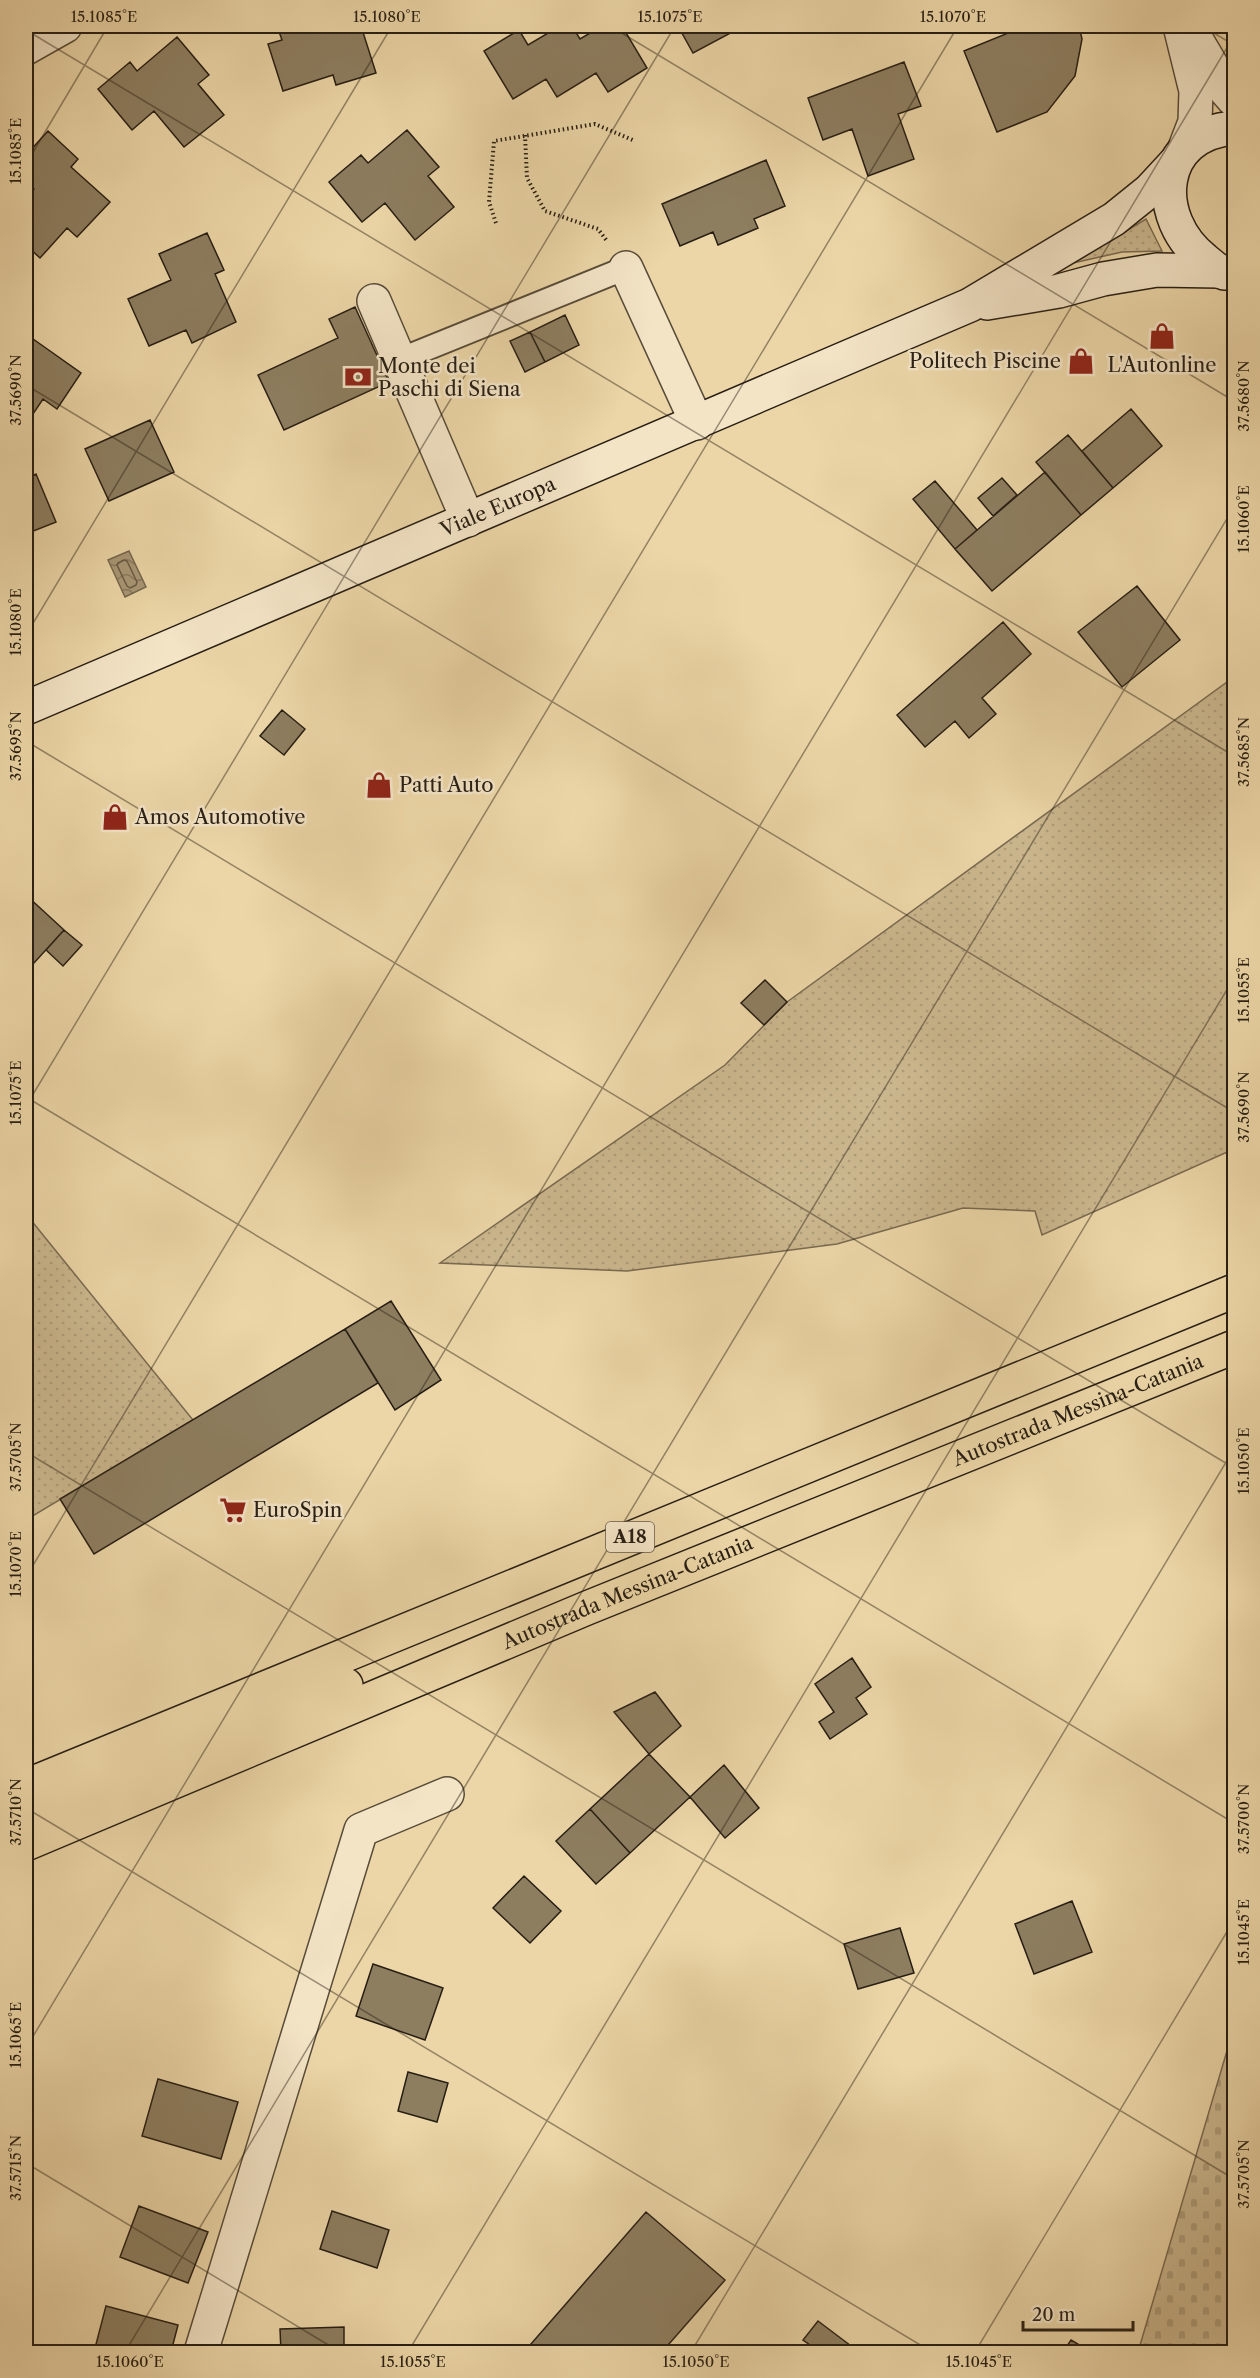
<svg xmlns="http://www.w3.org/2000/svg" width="1260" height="2378" viewBox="0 0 1260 2378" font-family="'Libre Caslon Text',serif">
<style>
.grass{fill:url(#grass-dots);stroke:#796a51;stroke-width:1.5}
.cemetery{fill:url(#cemetery-stones);stroke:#796a51;stroke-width:1.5}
.water{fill:url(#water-waves);stroke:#75674e;stroke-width:1.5}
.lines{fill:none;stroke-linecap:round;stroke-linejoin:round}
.shore{stroke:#685a44;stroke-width:1.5}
.building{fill:#8d7e60;stroke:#271e14;stroke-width:1.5}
.service-casing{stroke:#584c39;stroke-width:26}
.minor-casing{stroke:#584c39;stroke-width:36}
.tertiary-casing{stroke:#584c39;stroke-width:36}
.secondary-casing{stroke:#271e14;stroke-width:36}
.motorway-casing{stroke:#271e14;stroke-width:36}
.path{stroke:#271e14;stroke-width:4;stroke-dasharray:1.5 3;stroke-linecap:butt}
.service{stroke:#f3e4c6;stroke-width:22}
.minor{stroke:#f3e4c6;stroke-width:33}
.tertiary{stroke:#f3e4c6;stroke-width:33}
.secondary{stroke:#f3e4c6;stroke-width:33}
.motorway{stroke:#ecd6a7;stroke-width:33}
.ticks{fill:none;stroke:#271e14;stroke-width:1.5;stroke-opacity:0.45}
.labels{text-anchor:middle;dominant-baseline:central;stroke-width:5;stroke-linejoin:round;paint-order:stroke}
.shield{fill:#f3e4c6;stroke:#645949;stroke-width:1.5}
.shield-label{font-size:18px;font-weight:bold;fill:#271e14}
.poi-label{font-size:20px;fill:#271e14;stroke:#f3e4c6;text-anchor:start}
.street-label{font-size:20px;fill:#271e14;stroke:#f3e4c6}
.neatline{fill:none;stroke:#271e14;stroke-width:2}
.ticks-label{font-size:15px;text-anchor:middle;fill:#271e14}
</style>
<defs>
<pattern id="grass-dots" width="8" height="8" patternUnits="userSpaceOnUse" patternTransform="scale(1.5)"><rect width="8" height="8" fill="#cbb78e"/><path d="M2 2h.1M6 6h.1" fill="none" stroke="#ae9d7a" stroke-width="1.8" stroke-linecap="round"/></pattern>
<pattern id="cemetery-stones" width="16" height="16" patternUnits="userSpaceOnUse" patternTransform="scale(1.5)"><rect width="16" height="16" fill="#cbb78e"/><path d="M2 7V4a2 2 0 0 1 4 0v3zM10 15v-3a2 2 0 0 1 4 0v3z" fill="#ae9d7a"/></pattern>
<pattern id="water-waves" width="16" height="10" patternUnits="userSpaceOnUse" patternTransform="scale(1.5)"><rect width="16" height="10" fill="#a99775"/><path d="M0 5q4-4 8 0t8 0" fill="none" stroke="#8a7b5f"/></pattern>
</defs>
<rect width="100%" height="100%" fill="#ecd6a7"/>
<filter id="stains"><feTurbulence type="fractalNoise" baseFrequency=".00333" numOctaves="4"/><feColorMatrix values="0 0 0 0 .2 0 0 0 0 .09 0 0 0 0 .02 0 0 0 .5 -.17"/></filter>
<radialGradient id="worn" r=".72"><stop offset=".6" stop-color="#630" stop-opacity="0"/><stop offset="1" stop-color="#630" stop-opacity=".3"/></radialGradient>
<path class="grass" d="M1146 219 1162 251 1122 252 1073 263Z
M1234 677V1149L1042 1235 1035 1211 963 1208 837 1244 627 1271 440 1263 725 1065 787 1002Z
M26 1214 193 1420 26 1520Z"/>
<path class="cemetery" d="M1234 2027V2352H1138Z"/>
<path class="water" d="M129 551 146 587 125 597 108 560Z"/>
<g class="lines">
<path class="shore" d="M124 560 127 561 137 582 136 585 130 588 127 586 117 565 118 563Z"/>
</g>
<path class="building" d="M277 26H330L332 32 352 26H361L376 73 336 85 333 75 283 91 268 44 282 40Z
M560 26H572L580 39 602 26H622L647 68 608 92 596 73 557 97 546 79 513 99 484 51 519 30 528 45Z
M678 26H736L738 29 693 53Z
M1023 26H1079L1082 39 1075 76 1047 112 997 132 964 51 1023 27Z
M177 37 209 75 198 84 224 115 184 147 154 111 132 130 98 89 130 62 137 71Z
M904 62 921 106 898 114 914 159 868 176 852 129 823 140 808 98Z
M407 130 439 167 428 176 454 207 415 240 385 203 362 222 329 182 361 155 368 163Z
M48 131 78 159 71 167 110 202 77 237 67 228 40 258 26 245V198L34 189 26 182V155Z
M766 160 785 206 754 219 758 228 718 245 713 232 680 246 662 204Z
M207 233 224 270 215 274 236 322 192 343 186 330 149 346 128 299 171 280 159 254Z
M355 307 389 382 284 430 258 375 338 338 329 319Z
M565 315 579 345 545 362 530 332Z
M530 332 545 362 525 372 510 341Z
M26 334 81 373 57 409 43 399 31 417 26 413Z
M1131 409 1162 446 1113 488 1082 451Z
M150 420 174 472 109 501 85 449Z
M1068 435 1113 488 1081 515 1036 462Z
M1045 472 1081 515 992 591 955 549Z
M36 474 56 522 26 534V479Z
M1002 478 1017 495 993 516 978 498Z
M935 481 977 530 955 549 913 499Z
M1137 586 1180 640 1122 687 1078 632Z
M1003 622 1031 654 982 698 996 714 969 738 955 721 925 747 897 715Z
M282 710 305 729 284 755 260 736Z
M26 895 64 930 34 963 26 955Z
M64 930 82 945 63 966 46 950Z
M765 980 787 1002 764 1025 741 1003Z
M391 1301 441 1380 395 1410 345 1329Z
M345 1329 378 1383 94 1554 60 1499Z
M852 1658 871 1687 856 1698 867 1714 830 1739 819 1722 834 1712 815 1684Z
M655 1692 681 1726 649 1754 614 1712Z
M649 1754 690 1797 630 1853 590 1809Z
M724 1765 759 1808 725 1838 690 1797Z
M590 1809 630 1853 596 1884 556 1841Z
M524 1876 561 1911 530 1943 493 1908Z
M1072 1901 1092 1952 1034 1974 1015 1924Z
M900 1928 914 1973 858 1989 844 1944Z
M373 1964 443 1988 425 2040 356 2016Z
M408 2072 448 2083 437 2122 398 2111Z
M158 2079 238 2102 221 2159 142 2136Z
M139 2206 208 2232 188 2283 120 2257Z
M332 2211 389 2230 377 2268 320 2249Z
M646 2212 725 2280 662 2352H524Z
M106 2306 178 2325 171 2352H94Z
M818 2321 859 2352H820L803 2340Z
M344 2327V2352H281L280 2329Z
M1071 2340 1091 2352H1063Z"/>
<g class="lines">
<defs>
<path id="service" d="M399 360 626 268"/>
<path id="minor" d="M26 48 65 26
M626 268 697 423
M374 301 468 520
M201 2352 361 1830 447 1794"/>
<path id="tertiary" d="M1180 26 1196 91 1195 122 1185 148
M1194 36 1227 92 1234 100"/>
<g id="secondary">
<path d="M1224 273C1217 271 1211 265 1205 260 1151 218 1157 134 1234 128"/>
<path d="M987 303 1059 291 1103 279 1157 270 1219 271"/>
<path id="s1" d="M26 708 970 305 1114 219 1150 190 1175 163"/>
</g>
<g id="motorway">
<path d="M26 1786 1234 1291"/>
<path d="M26 1816 346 1685"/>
<path id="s2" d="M26 1844 587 1608 1234 1347"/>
</g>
</defs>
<use href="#service" class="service-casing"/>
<use href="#minor" class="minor-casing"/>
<use href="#tertiary" class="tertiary-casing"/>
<use href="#secondary" class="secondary-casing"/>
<use href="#motorway" class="motorway-casing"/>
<path class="path" d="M525 135 527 178 545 211 598 229 607 241
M496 223 489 202 494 141 595 124 635 141"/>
<use href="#service" class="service"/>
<use href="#minor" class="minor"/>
<use href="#tertiary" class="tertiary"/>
<use href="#secondary" class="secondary"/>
<use href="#motorway" class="motorway"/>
</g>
<path class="ticks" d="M610 26 1234 401M1202 26 1234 45M26 30 1234 756M26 164 108 26M26 385 1234 1112M26 635 392 26M26 741 1234 1468M26 1097 1234 1823M26 1106 675 26M26 1452 1234 2179M26 1577 958 26M26 1808 932 2352M26 2048 1234 36M26 2163 340 2352M125 2352 1234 507M408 2352 1234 978M691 2352 1234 1449M975 2352 1234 1920"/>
<defs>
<symbol id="shop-bare" viewBox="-9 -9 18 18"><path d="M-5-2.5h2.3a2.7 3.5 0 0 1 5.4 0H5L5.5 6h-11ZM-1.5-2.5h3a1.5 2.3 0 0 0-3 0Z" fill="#8f2418" stroke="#f3e4c6" stroke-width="2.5" paint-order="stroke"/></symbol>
<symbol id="bank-bare" viewBox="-9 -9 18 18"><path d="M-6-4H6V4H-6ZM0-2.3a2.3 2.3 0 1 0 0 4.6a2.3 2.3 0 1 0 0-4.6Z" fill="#8f2418" stroke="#f3e4c6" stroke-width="2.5" paint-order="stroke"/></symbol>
<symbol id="supermarket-bare" viewBox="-9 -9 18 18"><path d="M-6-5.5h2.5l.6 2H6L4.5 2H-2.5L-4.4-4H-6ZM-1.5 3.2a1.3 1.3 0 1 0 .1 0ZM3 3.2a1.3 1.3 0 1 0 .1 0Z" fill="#8f2418" stroke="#f3e4c6" stroke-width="2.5" paint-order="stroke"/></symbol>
</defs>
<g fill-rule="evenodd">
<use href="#shop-bare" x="1143" y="317" width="38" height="38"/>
<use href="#shop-bare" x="1062" y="342" width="38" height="38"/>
<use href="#bank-bare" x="339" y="358" width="38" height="38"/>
<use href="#shop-bare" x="360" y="766" width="38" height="38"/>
<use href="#shop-bare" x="96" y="798" width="38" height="38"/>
<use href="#supermarket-bare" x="214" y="1491" width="38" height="38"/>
</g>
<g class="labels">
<rect class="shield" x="606" y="1522" width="48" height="30" rx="4.5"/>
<g class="shield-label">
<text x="630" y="1537">A18</text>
</g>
<g class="poi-label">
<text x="1061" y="361" text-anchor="end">Politech Piscine</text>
<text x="1162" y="365" text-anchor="middle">L'Autonline</text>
<text x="378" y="366">Monte dei<tspan x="378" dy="23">Paschi di Siena</tspan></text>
<text x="399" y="785">Patti Auto</text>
<text x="135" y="817">Amos Automotive</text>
<text x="253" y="1510">EuroSpin</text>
</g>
<g class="street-label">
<text stroke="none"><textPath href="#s1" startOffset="513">Viale Europa</textPath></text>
<text stroke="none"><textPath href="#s2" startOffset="1138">Autostrada Messina-Catania</textPath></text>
<text stroke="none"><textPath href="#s2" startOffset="652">Autostrada Messina-Catania</textPath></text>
</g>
</g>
<rect width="1260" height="2378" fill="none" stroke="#ecd6a7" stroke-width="66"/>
<path d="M1023 2321v9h110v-9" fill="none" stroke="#271e14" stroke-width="3"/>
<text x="1032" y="2321" font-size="18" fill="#271e14" stroke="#f3e4c6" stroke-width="4.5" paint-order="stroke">20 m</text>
<rect x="33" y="33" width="1194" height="2312" class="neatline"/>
<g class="ticks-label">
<text x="104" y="22">15.1085°E</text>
<text x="387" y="22">15.1080°E</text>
<text x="670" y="22">15.1075°E</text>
<text x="953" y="22">15.1070°E</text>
<text transform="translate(16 151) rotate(-90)" y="5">15.1085°E</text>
<text transform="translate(16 390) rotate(-90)" y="5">37.5690°N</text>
<text transform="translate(1244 396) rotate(-90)" y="5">37.5680°N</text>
<text transform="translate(1244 519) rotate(-90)" y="5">15.1060°E</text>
<text transform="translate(16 622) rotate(-90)" y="5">15.1080°E</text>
<text transform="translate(16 746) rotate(-90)" y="5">37.5695°N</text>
<text transform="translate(1244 752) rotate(-90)" y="5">37.5685°N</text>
<text transform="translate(1244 990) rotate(-90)" y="5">15.1055°E</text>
<text transform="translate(16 1093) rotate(-90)" y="5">15.1075°E</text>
<text transform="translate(1244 1107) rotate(-90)" y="5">37.5690°N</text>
<text transform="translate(16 1457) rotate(-90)" y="5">37.5705°N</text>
<text transform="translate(1244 1461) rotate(-90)" y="5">15.1050°E</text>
<text transform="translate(16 1564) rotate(-90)" y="5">15.1070°E</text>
<text transform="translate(16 1812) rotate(-90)" y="5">37.5710°N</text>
<text transform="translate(1244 1819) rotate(-90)" y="5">37.5700°N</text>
<text transform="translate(1244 1932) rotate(-90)" y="5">15.1045°E</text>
<text transform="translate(16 2035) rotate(-90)" y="5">15.1065°E</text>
<text transform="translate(16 2168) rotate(-90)" y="5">37.5715°N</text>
<text transform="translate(1244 2174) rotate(-90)" y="5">37.5705°N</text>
<text x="130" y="2367">15.1060°E</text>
<text x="413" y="2367">15.1055°E</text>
<text x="696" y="2367">15.1050°E</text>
<text x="979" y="2367">15.1045°E</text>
</g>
<rect width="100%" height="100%" filter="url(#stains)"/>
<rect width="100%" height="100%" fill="url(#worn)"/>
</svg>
